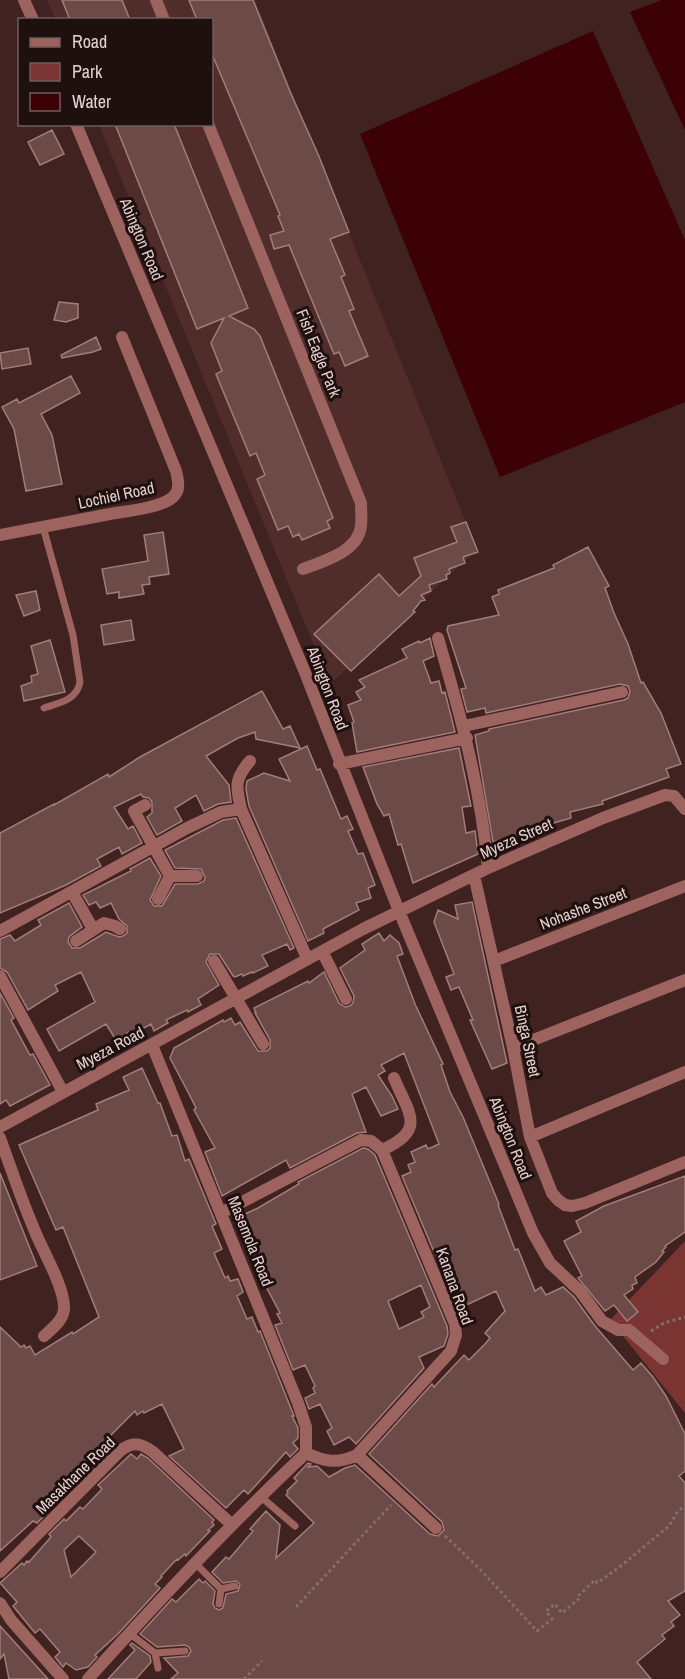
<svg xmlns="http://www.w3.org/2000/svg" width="685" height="1679" viewBox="0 0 685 1679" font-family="'Archivo Narrow',sans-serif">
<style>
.built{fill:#502c2b}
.green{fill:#7a3533}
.water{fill:#3b0105}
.building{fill:#6b4a47;stroke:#a27d7a;stroke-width:1.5;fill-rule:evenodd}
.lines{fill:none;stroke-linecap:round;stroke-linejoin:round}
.path{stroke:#866b6a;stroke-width:3;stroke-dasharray:3 3;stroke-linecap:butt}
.service{stroke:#9d635f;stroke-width:7}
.minor{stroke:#9d635f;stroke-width:12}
.labels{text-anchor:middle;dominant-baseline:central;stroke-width:6;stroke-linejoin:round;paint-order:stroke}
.street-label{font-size:16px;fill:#e5d0ce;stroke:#1e100f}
</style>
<rect width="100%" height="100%" fill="#402221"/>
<path class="built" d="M47 0H255L477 550 330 684 99 125 212 124V20L55 19Z"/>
<path class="green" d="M685 1241V1413L610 1320Z"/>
<path class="water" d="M662 0H685V130L630 12Z
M593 31 685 240V402L500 477 360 134Z"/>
<path class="building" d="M62 0H122L130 20H70Z
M189 0H253L291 94 318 154 349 232 330 239 345 275 341 277 354 309 349 311 368 356 345 366 339 352 334 354 289 245 274 249 270 235 284 231 278 216 280 215 212 54V20H197Z
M115 124H174L248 308 229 316 254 329 260 336 333 518 327 521 330 528 302 540 299 534 293 537 288 526 278 530 257 479 265 475 256 453 250 456 216 374 222 371 211 343 224 318 197 329Z
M52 130 64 154 40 165 28 142Z
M59 302 78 304V318L66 322 54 320Z
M96 337 101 349 93 352 62 358 61 355Z
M28 348 31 364 2 369 0 353Z
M71 376 80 393 41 414 52 435 62 484 26 491 14 429 2 407 17 399 19 403Z
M466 522 478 552 463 557 465 563 449 569 450 573 446 575 447 579 429 585 431 591 421 595 425 600 421 601 413 611 415 612 351 671 314 634 379 574 399 596 421 576 414 558 457 542 451 527Z
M163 532 169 574 149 577 150 584 142 585 144 594 119 598V592L107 594 102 569 148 561 144 535Z
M588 547 609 586 605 588 614 613 628 644 641 683 643 682 661 713 681 764 666 769 669 777 602 801 603 804 570 812 571 818 540 827 541 829 493 842 475 735 489 731V729L624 700 628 698 630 691 628 686 620 684 486 713 485 708 467 712 461 689 466 688 447 630 448 626 499 615 492 597 499 594 498 590 554 568 553 565Z
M36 591 40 610 24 616 16 595Z
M131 620 134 640 104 645 101 625Z
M430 638 434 656 423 661 431 683 439 681 442 693 445 692 455 732 357 752 352 723 354 722 348 705 361 700 356 692 365 687 359 680 407 658 402 649 419 641 420 643Z
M50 640 65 692 24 701 21 686 32 682 31 676 38 674 31 646Z
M262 691 283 729 290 726 300 748 256 739 255 732 238 738 206 756 229 785 231 802 218 804 204 811 196 795 175 808 182 821 157 835 147 817 152 813V802L149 798 143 797 141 794 114 807 128 829 133 826 142 843 122 854 119 847 97 859 101 866 66 885 0 913V833L54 804V805L108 774 109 777 140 757Z
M307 746 317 770 320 769 341 819 347 816 353 829 348 831 358 854 363 853 375 885 368 888 371 898 356 903 359 910 323 929 324 933 308 941 249 806 246 789 247 781 264 773 290 781 279 759Z
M459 748 471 806 462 807 466 833 475 831 478 854 413 883 401 844 398 845 389 814 384 816 377 804 363 767Z
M236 818 294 948 290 950 287 944 262 955 268 966 253 973 252 972 243 976 242 974 235 977 233 976 219 954H210L206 962 219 985 198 999 201 1005 188 1012 187 1010 166 1020 168 1023 154 1031 151 1024 131 1035 129 1032 116 1040 106 1024 59 1051 47 1029 95 1002 81 972 55 985 58 991 28 1010 7 972 0 968V939L10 935 15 941 41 925 38 920 69 903 82 927 69 937 68 942 72 948H80L106 932 119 937 123 936 127 933V926L119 919 111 903 100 908 96 902 89 905 83 895 131 871 130 869 150 858 161 876 150 900 154 906H162L175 884H198L204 881 205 877 201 869 175 868 165 850 223 820Z
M472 902 507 1063 492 1069 470 1020H473L459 987 451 990 446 977 454 974 434 922 438 910 458 919 455 905Z
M379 933 384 941 390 935 399 943 403 954 397 956 415 1004 443 1064 441 1065 450 1092 463 1117 499 1204 498 1205 515 1250 518 1249 535 1291 541 1287 546 1295 563 1287 574 1297 595 1326 633 1370 641 1363 653 1377 666 1396 685 1434V1471L679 1476 685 1483V1591L668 1601 680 1615 671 1622 674 1626 662 1635 665 1639 637 1662 651 1679H171L178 1673 164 1658 188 1656 191 1651 189 1647 185 1645 157 1647 140 1634 172 1599 176 1602 199 1579 203 1583 205 1581 215 1591 213 1604 215 1608 219 1610 223 1608 226 1594 238 1591 240 1584 236 1581 223 1583 212 1572 226 1557 229 1559 253 1531 250 1529 266 1511 280 1525 276 1558 314 1523 286 1495 288 1493 287 1491 297 1481 294 1478 308 1463 311 1464 308 1467 317 1466 329 1477 345 1468 355 1465 430 1534 438 1536 444 1530 442 1522 369 1454 432 1384 434 1387 464 1355 469 1360 485 1344 490 1338 485 1333 505 1311 496 1291 458 1309 402 1176 411 1172 408 1165 415 1162 411 1152 426 1145 428 1149 439 1144 404 1053 381 1065 385 1071 378 1075 392 1096 398 1109 381 1116 366 1087 352 1094 366 1132 357 1133 290 1168 286 1160 222 1196 205 1152 215 1148 194 1110 196 1108 189 1094 170 1058 174 1048 223 1020 224 1022 231 1018 235 1025 240 1022 258 1051H267L270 1048V1040L255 1013H256L254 1008 308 981 309 983 324 972 339 1003 345 1007 350 1006 353 1003 354 996 340 968 365 950 362 944Z
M0 993 14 1018 11 1020 30 1055 33 1054 50 1085 10 1106 6 1100 0 1104Z
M142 1068 158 1103H160L172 1136 177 1135 185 1161 189 1159 216 1224 212 1226 222 1249 214 1253 225 1278 228 1276 230 1281 238 1279 243 1292 237 1296 247 1319 252 1317 258 1332 260 1331 294 1416H292L298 1428V1438L293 1443 298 1449 290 1457 286 1452 248 1494 244 1490 226 1508 169 1456 184 1449 162 1404 144 1413 143 1411 137 1415 135 1411 93 1453 100 1460 49 1504 52 1508 37 1523 33 1521 0 1551V1327L21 1347 24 1345 26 1348 30 1346 35 1355 72 1332 73 1334 99 1317 63 1227 56 1230 19 1145 98 1110 96 1104 129 1090 123 1077Z
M363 1148 368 1149 375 1155 447 1326 448 1334 444 1346 419 1357 424 1368 356 1444 349 1437 334 1445 327 1431 332 1428 320 1404 309 1409 305 1398 315 1393 313 1388 315 1386 305 1365 293 1370 275 1325 282 1323 277 1314 280 1313 264 1283 262 1284 256 1271 258 1270 251 1257 254 1255 240 1222 245 1220 243 1215 258 1208 299 1184 298 1182ZM421 1285 430 1307 421 1312 424 1317 399 1329 388 1301Z
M0 1173 37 1266 0 1280Z
M685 1176V1232L665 1246 666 1247 662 1251 664 1252 656 1262 635 1277 637 1283 632 1285 633 1289 624 1295 638 1312 627 1321 614 1305 605 1311 578 1278 582 1276 564 1241 581 1232 576 1221 604 1206Z
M131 1454 137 1459 141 1454 148 1458 214 1520 212 1522 214 1525 208 1530 210 1531 186 1556 185 1554 178 1560 177 1559 161 1576 162 1577 155 1584 160 1588 118 1634 95 1655 97 1657 88 1667 76 1670 66 1663 63 1667 55 1657 60 1652 40 1629 35 1633 13 1606 17 1602 0 1583 22 1563 24 1565 27 1561 29 1562 51 1537 49 1534 64 1519 66 1521 80 1507 83 1509 102 1489 98 1485ZM79 1536 96 1552 71 1577 64 1550Z
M0 1626 10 1637 48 1679H9L4 1654 0 1659Z
M132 1643 150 1656 151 1662 136 1679H108L135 1650 130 1645Z"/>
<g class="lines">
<path class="path" d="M651 1331 664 1323 685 1317
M445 1536 479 1568 537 1631 552 1619 546 1611 555 1604 562 1613 580 1598 579 1595 595 1580 597 1583 622 1565 669 1526 678 1511 685 1506
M296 1607 391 1505
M244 1679 262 1661"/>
<path class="service" d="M43 527 73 635 80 682C77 700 59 703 44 708
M260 1496 295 1526
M194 1562 221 1589 235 1586
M219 1604 221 1589
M129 1633 155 1653 185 1651
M155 1653 158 1668"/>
<path class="minor" d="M24 0 33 20
M156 0 164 20
M76 124 304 670 399 911 533 1233 550 1263 580 1291 602 1321 618 1330H629L663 1359
M208 124 361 503C361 510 362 519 361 526 358 552 324 561 303 569
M0 535C37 528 74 521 110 514 127 511 161 508 173 497 181 490 178 480 176 471L122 337
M438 638C460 713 481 789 488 868
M464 726 622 692
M339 764 467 738
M145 805 134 811 170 876
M241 809C236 787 234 779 250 761
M474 875 513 1048 530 1137 552 1193 558 1200 565 1205 572 1206 585 1203 685 1162
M170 876H197
M72 892 93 929
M158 899 170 876
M0 931 187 828 221 812 241 809 307 958
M76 941 104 923 115 926 120 929
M322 951 346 999
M214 961 263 1044
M494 961 685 886
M0 976 63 1092
M152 1045 298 1403 306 1427V1453C325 1462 338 1464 357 1455L451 1351 456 1335 455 1324 382 1150 371 1141 361 1140 221 1213
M513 1048 685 980
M0 1127 363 929 488 868 603 818 665 795 674 796 685 809
M530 1137 685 1072
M0 1138C11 1168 21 1199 34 1229 42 1250 63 1284 64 1306 65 1319 53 1328 44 1336
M382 1150C427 1130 409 1114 394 1078
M357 1455 436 1528
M0 1572 120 1451C133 1441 141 1443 153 1452L232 1525
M0 1603 11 1620 63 1679
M88 1679C158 1601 229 1525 306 1453"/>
</g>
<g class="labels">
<g class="street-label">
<text transform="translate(142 239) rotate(67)">Abington Road</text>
<text transform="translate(319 353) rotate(68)">Fish Eagle Park</text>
<text transform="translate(116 495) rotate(-12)">Lochiel Road</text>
<text transform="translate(328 688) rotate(69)">Abington Road</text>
<text transform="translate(516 838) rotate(-24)">Myeza Street</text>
<text transform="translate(583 908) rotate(-21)">Nohashe Street</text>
<text transform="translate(528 1041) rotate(78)">Binga Street</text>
<text transform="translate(110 1048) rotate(-28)">Myeza Road</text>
<text transform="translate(511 1138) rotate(68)">Abington Road</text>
<text transform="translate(251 1241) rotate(68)">Masemola Road</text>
<text transform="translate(455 1286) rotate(70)">Kanana Road</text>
<text transform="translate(75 1475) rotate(-44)">Masakhane Road</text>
</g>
</g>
<rect x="18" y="18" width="195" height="108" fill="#1e100f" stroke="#6e5d5b" stroke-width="1.5"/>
<rect x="30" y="38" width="30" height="9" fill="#9d635f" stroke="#6e5d5b" stroke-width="1.5"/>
<text x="72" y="48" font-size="18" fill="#e5d0ce">Road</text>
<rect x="30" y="63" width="30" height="18" fill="#7a3533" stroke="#6e5d5b" stroke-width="1.5"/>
<text x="72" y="78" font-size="18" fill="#e5d0ce">Park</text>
<rect x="30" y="93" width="30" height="18" fill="#3b0105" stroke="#6e5d5b" stroke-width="1.5"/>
<text x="72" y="108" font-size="18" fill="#e5d0ce">Water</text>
</svg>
